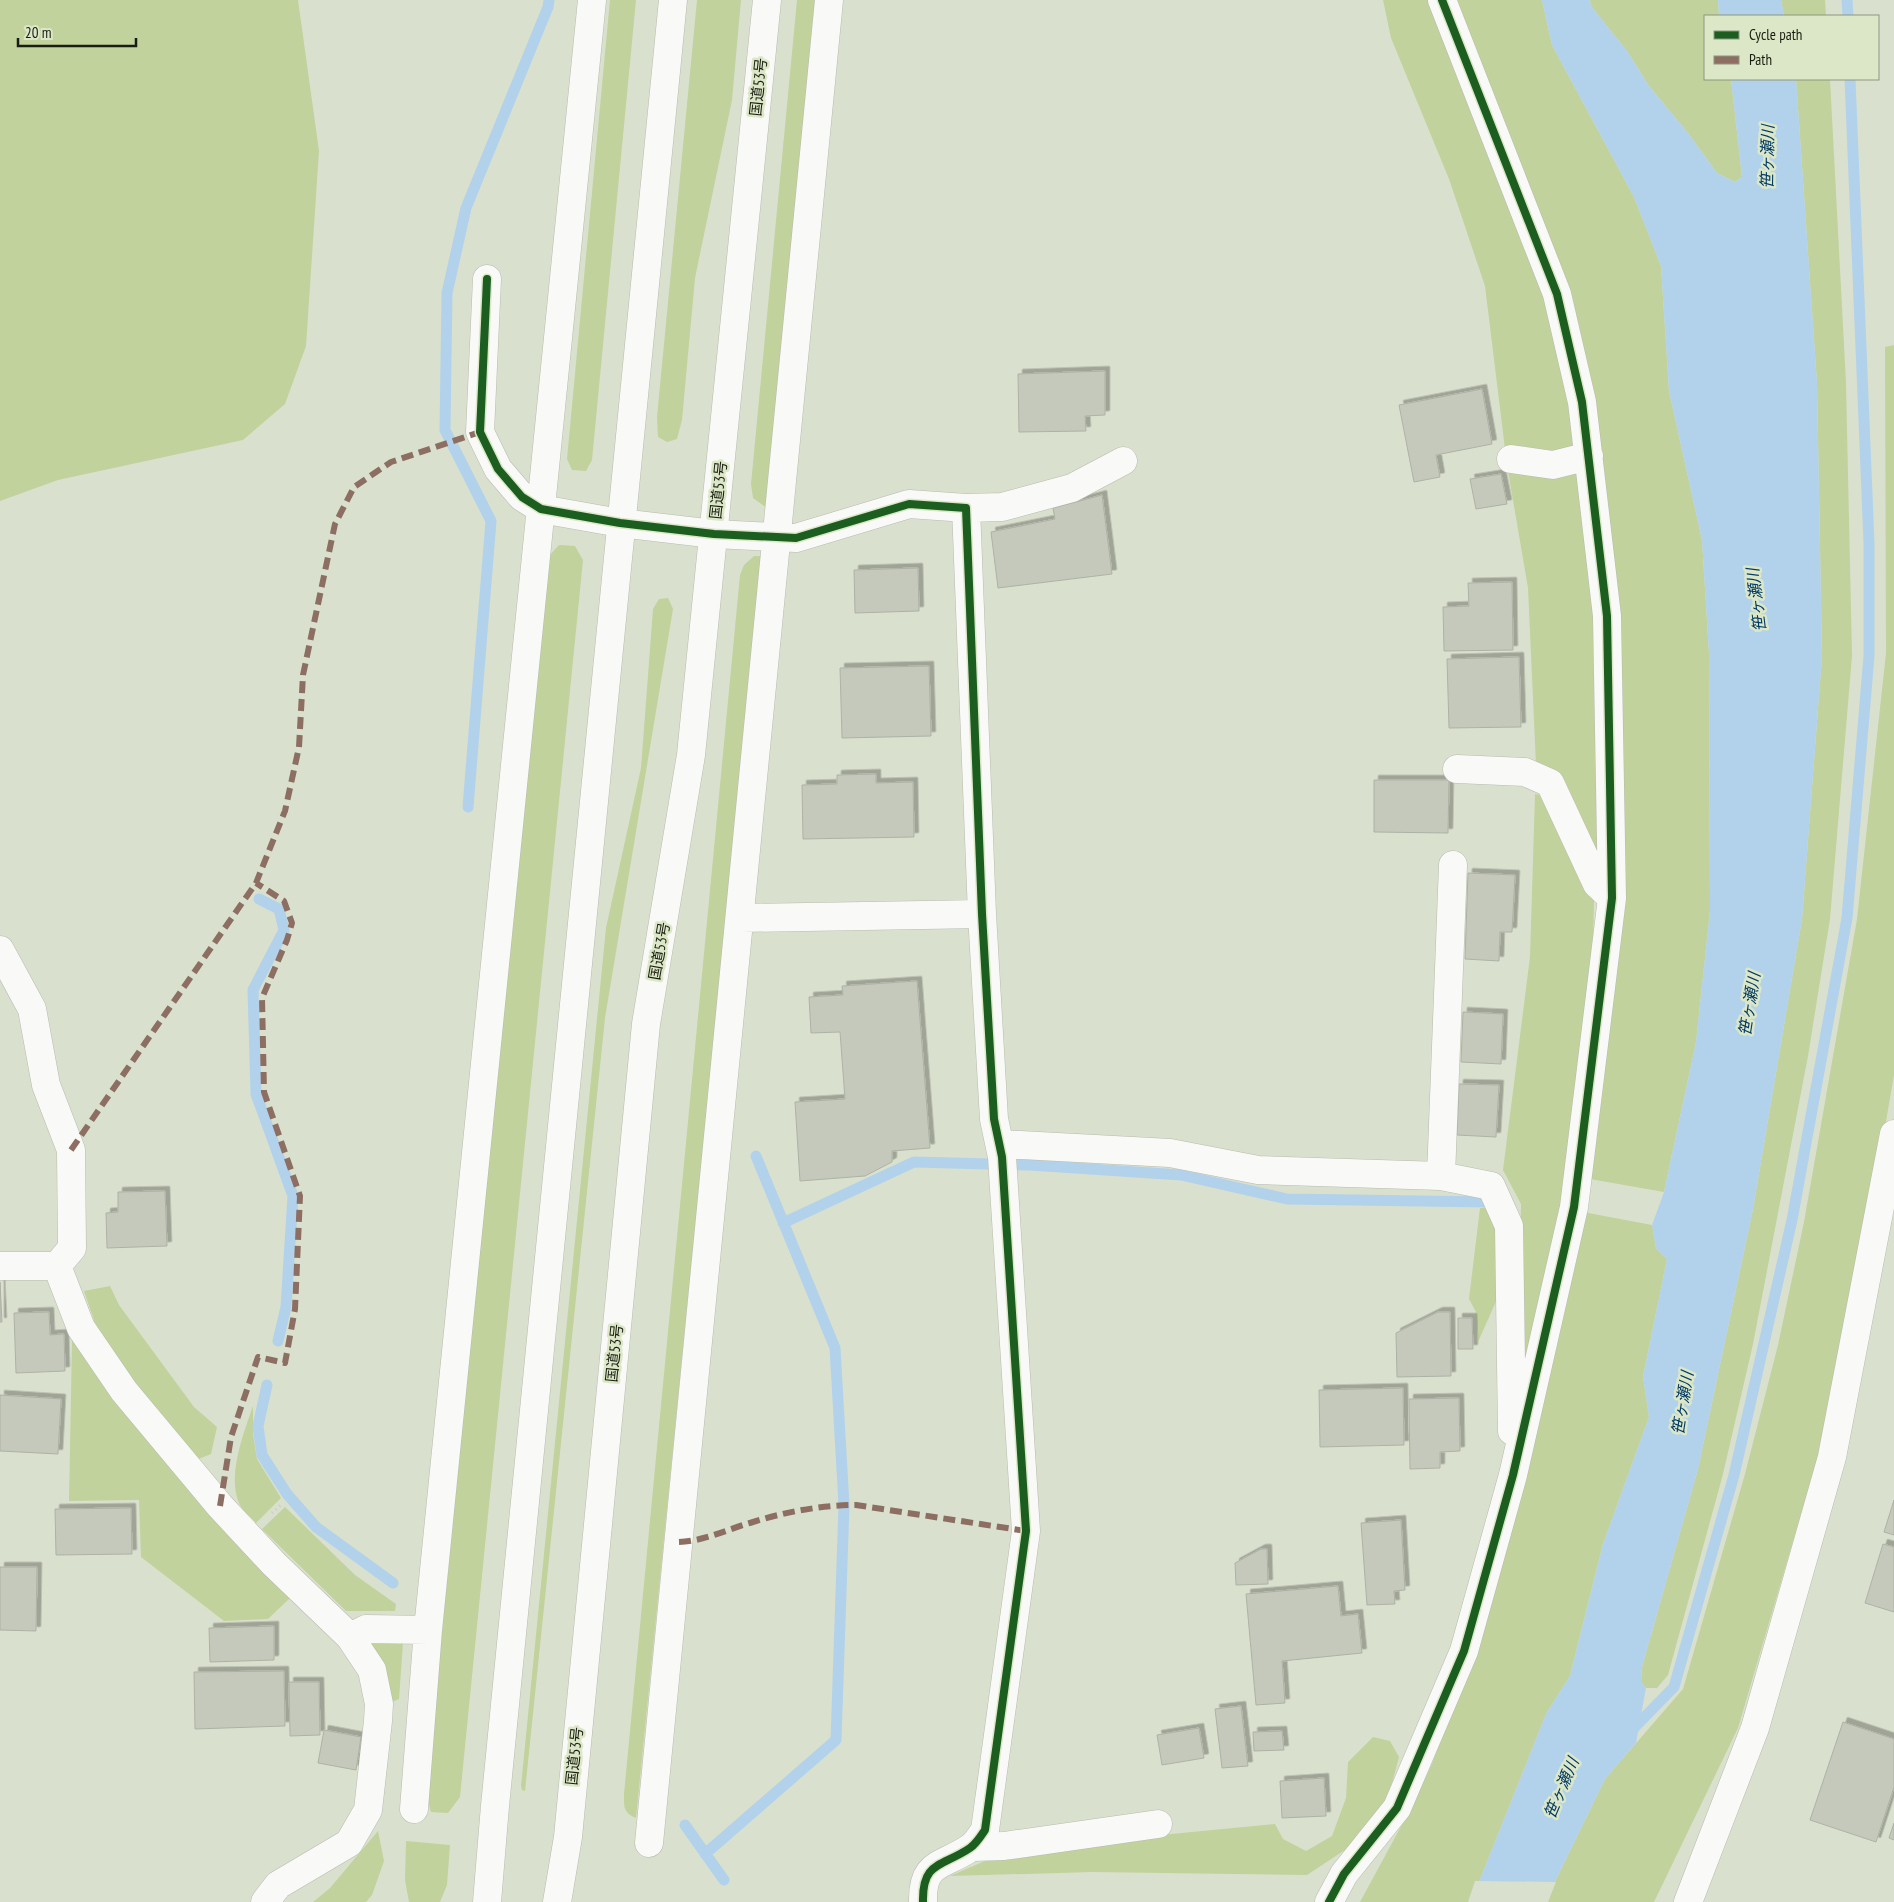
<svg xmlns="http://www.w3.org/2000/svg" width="1894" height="1902" viewBox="0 0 1894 1902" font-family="'PT Sans Narrow','Noto Sans JP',sans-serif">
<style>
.green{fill:#c1d29c}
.water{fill:#b2d2eb}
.pier{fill:#dae0ce}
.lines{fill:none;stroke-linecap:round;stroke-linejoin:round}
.stream{stroke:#b2d2eb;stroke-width:11}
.building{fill:#c4c9bc;stroke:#aeb2a5;filter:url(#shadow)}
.street-casing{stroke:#b7bbae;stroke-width:29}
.highway-casing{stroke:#b7bbae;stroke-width:29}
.path{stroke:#c9cac6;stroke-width:3;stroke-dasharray:1 4;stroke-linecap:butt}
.street{stroke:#f9faf8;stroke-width:28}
.highway{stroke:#f9faf8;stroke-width:28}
.quiet{stroke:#8d6e63;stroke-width:6;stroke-dasharray:12 6;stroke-linecap:butt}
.cycleway-casing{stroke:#dce7c7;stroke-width:11}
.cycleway{stroke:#1b5e20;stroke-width:8}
.labels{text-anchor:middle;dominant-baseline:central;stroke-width:5;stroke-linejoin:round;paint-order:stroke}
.street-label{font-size:15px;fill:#191d11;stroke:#dce7c7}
.water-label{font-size:16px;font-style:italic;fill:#003966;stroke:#dce7c7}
</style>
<defs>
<filter id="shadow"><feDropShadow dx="4.5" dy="-4.5" stdDeviation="0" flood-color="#0004"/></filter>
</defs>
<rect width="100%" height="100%" fill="#dae0ce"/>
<path class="green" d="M0 0H298L319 151 306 346 285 404 243 440 58 480 0 501Z
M610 0H636L592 460 586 471 572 470 567 459Z
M697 0H741L732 100 695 278 682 420 677 439 667 442 658 437 657 417Z
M797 0H817L768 509 753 498 751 484Z
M1383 0H1432L1548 297 1578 450 1553 457 1505 449 1485 286 1449 179 1391 38Z
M1452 0H1542L1552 45 1634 197 1661 266 1669 391 1702 540 1709 653 1710 911 1696 1042 1664 1192 1590 1179 1612 998 1592 400Z
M1590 0H1718L1719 16H1705V79H1731L1742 177 1735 182 1717 173 1688 133 1649 86 1627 51 1591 6Z
M1781 0H1825L1826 16H1784Z
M1796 79H1830L1846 383 1852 656 1830 919 1808 1056 1753 1344 1723 1474 1668 1675 1657 1688H1646L1641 1682 1642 1667 1698 1469 1753 1209 1802 919 1822 656 1817 383Z
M1894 345V1075L1867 1231 1818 1456 1738 1728 1654 1902H1545L1605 1779 1683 1689 1745 1474 1778 1345 1804 1222 1857 919 1886 653 1885 347Z
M1581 469 1596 617 1600 873 1536 765 1528 588 1508 471Z
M559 545 575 546 583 560 460 1797 448 1813 431 1812 426 1794 549 556Z
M754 556H761L760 578 636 1818C623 1813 624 1807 624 1794L740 575 744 565Z
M668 598 673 609 605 1018 525 1791 522 1790 521 1786 606 928 641 768 653 609 659 599Z
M1535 794 1549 797 1594 899 1592 998 1564 1204 1517 1404 1521 1204 1503 1170 1530 957Z
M1480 1208H1491L1500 1226 1501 1290 1478 1342 1476 1312 1469 1299Z
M1583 1212 1652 1225 1656 1248 1667 1259 1643 1377 1649 1417 1603 1544 1570 1676 1546 1714 1471 1902H1360L1411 1808 1432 1764 1472 1655Z
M110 1286 119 1305 194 1407 217 1427 211 1454 196 1460 133 1387 95 1323 84 1291Z
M72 1340 112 1393 290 1598 268 1619 224 1621 141 1557 139 1500 69 1501Z
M253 1406V1434L257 1459 281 1498 256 1523C251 1517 243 1511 240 1505 226 1478 244 1432 253 1406Z
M285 1507 355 1575 396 1604 395 1611H346L262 1529Z
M367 1639 403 1643 399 1699 392 1702Z
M1373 1737 1390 1741 1399 1757 1388 1798 1354 1844 1307 1875 1092 1872 950 1876 999 1855 1161 1835 1275 1824 1283 1839 1306 1851 1332 1836 1346 1798 1348 1762Z
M378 1831 384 1861 372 1895 366 1902H313L330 1888Z
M406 1841 450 1845 447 1885 440 1902H409L405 1880Z"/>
<path class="water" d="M1542 0H1590L1591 6 1627 51 1649 86 1688 133 1717 173 1735 182 1742 177 1731 79H1796L1817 383 1822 656 1802 919 1753 1209 1698 1469 1642 1667 1641 1682 1646 1688 1636 1743 1605 1779 1545 1902H1471L1546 1714 1570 1676 1603 1544 1649 1417 1643 1377 1667 1259 1656 1248 1652 1225 1664 1192 1696 1042 1710 911 1709 653 1702 540 1669 391 1661 266 1634 197 1552 45Z
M1718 0H1781L1784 16H1719Z"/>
<path class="pier" d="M1475 1881 1556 1882 1548 1902H1468Z"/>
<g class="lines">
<path class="stream" d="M1847 0 1848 16
M468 807 491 521 445 430 447 293 466 208 548 7 549 0
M259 899 279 909 284 930 253 990 256 1094 293 1196 286 1307 278 1341
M783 1223 914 1162 1030 1165 1181 1175 1287 1199 1487 1202
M267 1385 258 1426 262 1455 287 1494 316 1527 393 1583
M1629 1733 1674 1687 1734 1475 1792 1220 1847 918 1869 656V543L1850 79
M685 1825 724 1880
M705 1854 836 1740 844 1505 835 1348 756 1156"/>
</g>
<path class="building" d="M1105 371V415L1085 416 1086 431 1019 432 1018 374Z
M1482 389 1492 444 1436 455 1440 477 1414 482 1399 405Z
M1501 474 1507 504 1476 509 1470 479Z
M1102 495 1112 574 998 588 991 532 1055 519 1053 508Z
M918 568 919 611 855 613 854 570Z
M1512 582 1513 650 1444 651 1443 607 1469 606 1468 583Z
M1519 657 1521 727 1449 728 1447 659Z
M929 666 931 736 842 738 840 668Z
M876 774V783L913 782 914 837 803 839 802 785 837 784V775Z
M1374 780H1449L1448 833 1374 832Z
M1468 873 1515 875 1512 932H1500L1499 961 1465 959Z
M917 981 930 1148 892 1151V1162L865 1176 800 1181 795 1102 845 1099 840 1032 811 1033 809 997 843 995 842 986Z
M1463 1012 1503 1014 1501 1064 1461 1062Z
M1459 1084 1499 1085 1496 1137 1457 1135Z
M165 1191 167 1246 107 1248 106 1213 118 1212V1192Z
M0 1282 2 1322H0Z
M49 1312 50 1335 64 1334 65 1371 16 1373 14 1313Z
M1438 1312H1450L1451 1376 1397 1377 1396 1333Z
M1458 1318H1472L1473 1349H1458Z
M1403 1388 1404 1445 1320 1447 1319 1390Z
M0 1395 61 1399 58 1454 0 1451Z
M1459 1398 1460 1451 1440 1452V1468L1410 1469 1409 1399Z
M1894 1500V1535L1884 1532Z
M131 1508 132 1554 56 1555 55 1509Z
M1401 1520 1405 1590 1394 1591 1395 1604 1367 1605 1361 1523Z
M1883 1544 1894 1547V1612L1865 1603Z
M1261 1549H1267L1268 1584 1236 1585 1235 1563Z
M0 1567H37L36 1631 0 1630Z
M1338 1586 1341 1616 1358 1614 1362 1653 1282 1661 1285 1703 1256 1705 1246 1594Z
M274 1626V1660L210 1662 209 1628Z
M284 1671 285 1726 195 1729 194 1672Z
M289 1682H319L320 1735 290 1736Z
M1241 1706 1248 1766 1222 1768 1215 1709Z
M1843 1722 1894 1739V1787L1876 1842 1810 1820Z
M1199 1728 1204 1758 1162 1765 1157 1735Z
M324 1730 361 1737 356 1770 318 1763Z
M1282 1731 1284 1750 1254 1751 1253 1732Z
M1324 1778 1326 1816 1282 1818 1280 1781Z
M1894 1823V1840L1889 1838Z"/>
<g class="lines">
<defs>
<path id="street" d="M487 279 480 432 498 469 522 497 541 509 620 523 714 534 796 538 909 504 966 508 982 914 994 1119 1002 1157 1026 1531 985 1830C981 1836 976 1844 970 1848 942 1867 922 1861 923 1902
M1511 459 1553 465 1589 456
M966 508 1002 507 1072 488 1123 461
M1457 769 1525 772 1550 783 1597 884 1612 898
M741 918 982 914
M0 950 32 1009 46 1085 71 1150 72 1248 57 1266H0
M1000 1144 1170 1153 1258 1170 1441 1176 1491 1186 1509 1226 1512 1431
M1441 1176 1453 865
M57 1266 81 1328 124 1391 220 1506 274 1564 350 1637 372 1670 379 1704 378 1721 368 1810 349 1843 278 1885 265 1902
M350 1637 366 1629 428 1630
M414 1809 428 1630 592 0
M649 1843 829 0
M972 1847 1004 1846 1158 1824
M1329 1902 1344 1874 1397 1808 1464 1651 1513 1475 1574 1207 1612 898 1607 616 1582 402 1557 294 1442 0
M1688 1902 1755 1728 1832 1457 1894 1134"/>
<path id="highway" d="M487 1902 495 1806 673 0
M557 1902 568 1837 646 1024 691 755 767 0"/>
</defs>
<use href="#street" class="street-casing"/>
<use href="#highway" class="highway-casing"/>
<path class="path" d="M272 1513 281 1505"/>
<use href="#street" class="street"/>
<use href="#highway" class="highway"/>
<path class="quiet" d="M71 1150 256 883 285 811 299 747 303 675 335 524 354 487 391 462 480 432
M220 1506 231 1437 258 1357 285 1363 295 1309 300 1196 264 1092 262 998 287 940 292 923 284 901 256 883
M679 1542C705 1541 728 1529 753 1522 785 1512 822 1505 856 1505L1026 1531"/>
<defs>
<path id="cycleway" d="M487 279 480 432 498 469 522 497 541 509 620 523 714 534 796 538 909 504 966 508 982 914 994 1119 1002 1157 1026 1531 985 1830C981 1836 976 1844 970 1848 942 1867 922 1861 923 1902
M1329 1902 1344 1874 1397 1808 1464 1651 1513 1475 1574 1207 1612 898 1607 616 1582 402 1557 294 1442 0"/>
</defs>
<use href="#cycleway" class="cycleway-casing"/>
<use href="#cycleway" class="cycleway"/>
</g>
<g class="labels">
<g class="street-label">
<text transform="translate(758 87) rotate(-84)">国道53号</text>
<text transform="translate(718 490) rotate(-84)">国道53号</text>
<text transform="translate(659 951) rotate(-80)">国道53号</text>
<text transform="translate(614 1353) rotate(-84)">国道53号</text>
<text transform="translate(574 1756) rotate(-84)">国道53号</text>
</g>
<g class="water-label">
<text transform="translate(1767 157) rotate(-89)">笹ヶ瀬川</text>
<text transform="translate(1756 600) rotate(-97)">笹ヶ瀬川</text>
<text transform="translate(1749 1004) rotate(-81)">笹ヶ瀬川</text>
<text transform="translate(1682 1403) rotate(-81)">笹ヶ瀬川</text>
<text transform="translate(1561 1788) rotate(-67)">笹ヶ瀬川</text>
</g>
</g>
<rect x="1704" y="15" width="175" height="65" fill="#dce7c7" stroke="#8e967e"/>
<rect x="1714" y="31" width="25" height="8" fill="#1b5e20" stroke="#8e967e"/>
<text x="1749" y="40" font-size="15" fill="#191d11">Cycle path</text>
<rect x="1714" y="56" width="25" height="8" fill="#8d6e63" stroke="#8e967e"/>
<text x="1749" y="65" font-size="15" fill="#191d11">Path</text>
<path d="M18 38v8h118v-8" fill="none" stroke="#191d11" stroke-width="2.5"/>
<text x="25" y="38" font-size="15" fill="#191d11" stroke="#dce7c7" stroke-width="4" paint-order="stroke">20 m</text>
</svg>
